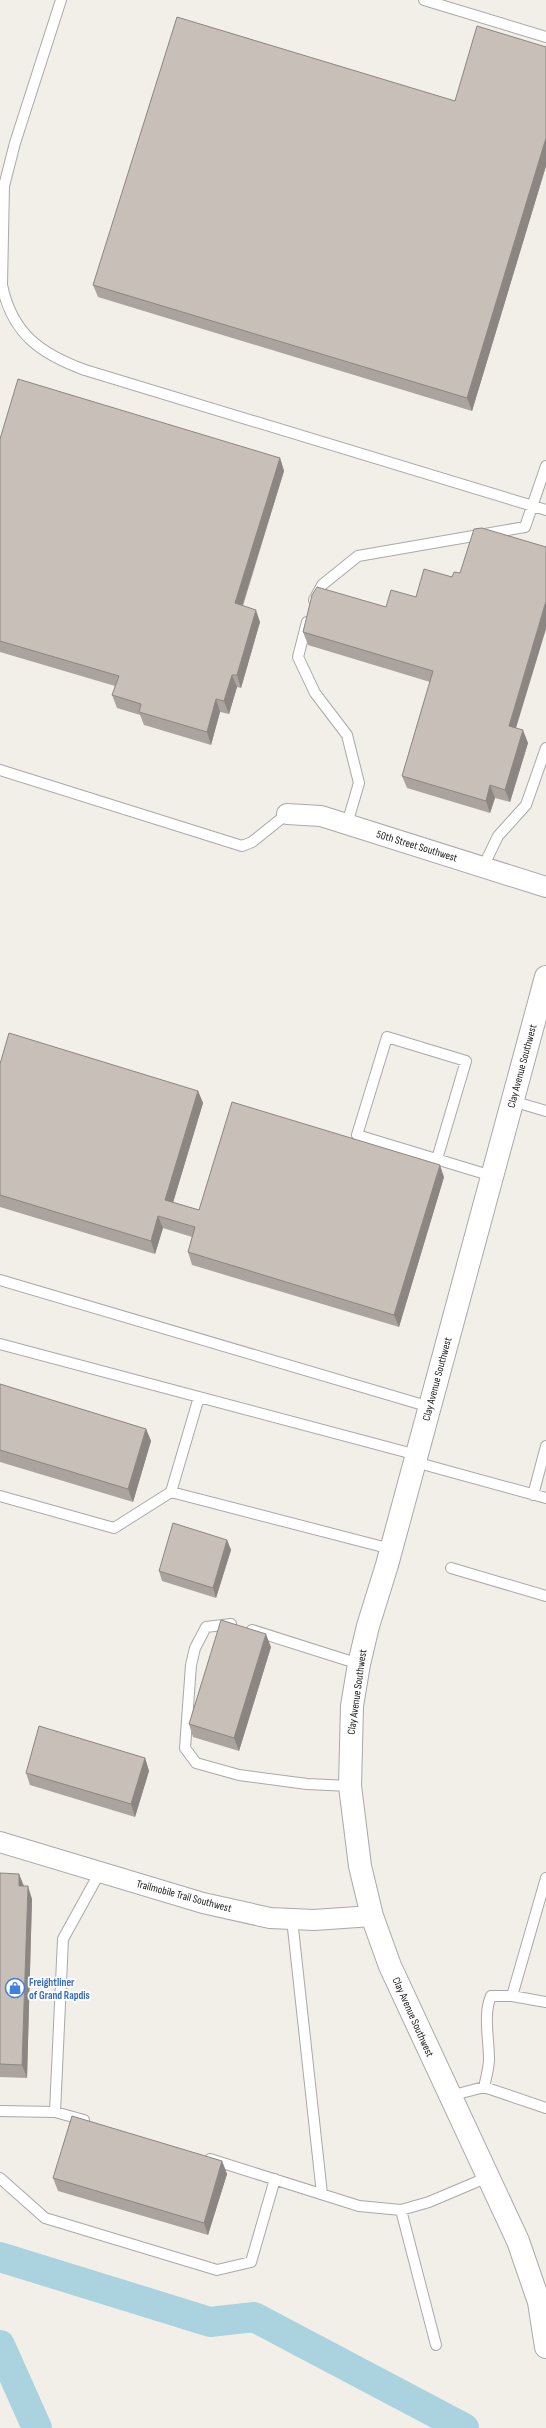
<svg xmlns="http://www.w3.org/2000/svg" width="546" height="2428" viewBox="0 0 546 2428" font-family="'Sofia Sans Condensed',sans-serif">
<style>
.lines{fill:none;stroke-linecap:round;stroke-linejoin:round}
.river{stroke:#aad3df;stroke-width:30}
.service-casing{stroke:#a9a9a9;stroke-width:12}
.minor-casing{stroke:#a9a9a9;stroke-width:22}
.tertiary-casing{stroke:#a9a9a9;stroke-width:24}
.service{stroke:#fff;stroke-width:10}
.minor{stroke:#fff;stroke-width:20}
.tertiary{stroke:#fff;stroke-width:22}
.wall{fill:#aba49e}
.shaded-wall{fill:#8b8681}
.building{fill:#c7bfb8;stroke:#8b8681}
.labels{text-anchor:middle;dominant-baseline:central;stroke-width:3.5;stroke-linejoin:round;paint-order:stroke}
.street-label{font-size:11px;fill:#222;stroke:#fff}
.shop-label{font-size:11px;font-weight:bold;fill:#366cbe;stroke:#fff;text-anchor:start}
</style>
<rect width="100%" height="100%" fill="#f2efe9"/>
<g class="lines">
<path class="river" d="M0 2257 210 2322 254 2317 464 2428
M0 2345 37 2428"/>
<defs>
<path id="service" d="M61 0 15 143 4 186 2 285C12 334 41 354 85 370L546 510
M424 0 546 37
M314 600 322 585 358 556 525 527 546 466
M307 622 298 657 315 693 347 735 359 783 347 824
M0 770 242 846 252 842 287 814
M483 867 498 836 526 805 546 748
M512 1101 546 1111
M437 1159 466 1061 387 1037 357 1135 492 1176
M0 1280 430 1407
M0 1344 199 1397
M415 1462 546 1498
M533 1495 546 1446
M0 1496 114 1528 171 1492
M391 1549 171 1492 199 1397 417 1455
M451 1568 546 1596
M231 1624 206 1627 195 1648 191 1665 185 1748 196 1763 239 1775 307 1784 350 1786
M252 1630 359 1664
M292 1919 322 2194
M512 1996 546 1878
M484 2087C486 2078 489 2068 489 2059 489 2039 483 2014 491 1996H512L546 2002
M450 2096 484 2087 546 2108
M0 2111 55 2112 84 2120
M55 2112 63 1939 100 1872
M210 2159 359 2206 401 2210 429 2202 488 2177
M0 2178 45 2218 217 2270 251 2262 275 2179
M401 2210 436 2345"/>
<path id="minor" d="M287 814 321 816 546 887
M0 1842 203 1903 270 1918 314 1920 372 1916"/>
<path id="tertiary" d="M546 977 387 1565 368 1626 359 1664 352 1706 350 1786 360 1866 372 1916 390 1966 518 2241 539 2302 546 2347"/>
</defs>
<use href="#service" class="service-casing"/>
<use href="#minor" class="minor-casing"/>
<use href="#tertiary" class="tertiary-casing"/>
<use href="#service" class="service"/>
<use href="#minor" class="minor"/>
<use href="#tertiary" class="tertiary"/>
</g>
<path class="wall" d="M546 47V166L472 411 98 297 93 285 455 101Z
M0 439 280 458 284 471 243 606 260 622 241 688 237 687 229 714 220 712 211 745 144 725 140 715 117 708 112 695 115 686 0 652Z
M317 587 516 728 528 743 510 802 495 798 490 813 407 788 402 776 430 682 308 645 303 632Z
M0 1064 198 1091 203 1103 173 1202 199 1210 444 1177 399 1327 192 1265 188 1252 192 1237 163 1228 155 1254 0 1207Z
M0 1384 146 1429 151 1441 133 1502 0 1462Z
M227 1540 231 1550 216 1598 162 1581 159 1571Z
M271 1647 239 1751 193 1737 189 1724Z
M145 1758 149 1771 135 1817 30 1785 26 1773Z
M0 1873 24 1886 32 1899 27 2078 0 2077Z
M222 2161 227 2174 208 2235 58 2191 53 2178Z"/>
<path class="shaded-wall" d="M546 138V166L472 411 467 398Z
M280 458 284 471 239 616 235 603Z
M546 601V629L513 738 509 726Z
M256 610 260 622 241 688 237 675Z
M232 675 237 687 229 714 224 701Z
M216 699 220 712 211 745 207 732Z
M523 730 528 743 510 802 505 790Z
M490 785 495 798 490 813 486 801Z
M198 1091 203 1103 170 1213 165 1200Z
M440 1165 444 1177 399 1327 394 1315Z
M158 1216 163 1228 155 1254 151 1241Z
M146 1429 151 1441 133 1502 128 1489Z
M227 1540 231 1550 216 1598 213 1588Z
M266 1634 271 1647 239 1751 234 1738Z
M145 1758 149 1771 135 1817 131 1804Z
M19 1874 24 1886H19Z
M28 1886 32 1899 27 2078 22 2065Z
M222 2161 227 2174 208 2235 204 2223Z"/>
<path class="building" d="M177 17 455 101 477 26 546 47V138L467 398 93 285Z
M18 379 280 458 235 603 256 610 237 675H232L224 701 216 699 207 732 139 712 141 704 112 695 119 676 0 641V439Z
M482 528 546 547V601L509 726 523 730 505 790 490 785 486 801 402 776 433 671 303 632 312 595 317 587 386 607 391 590 416 597 424 569 452 577 454 572 460 573 474 529Z
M9 1033 198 1091 165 1200 199 1210 232 1102 440 1165 394 1315 188 1252 195 1227 158 1216 151 1241 0 1195V1064Z
M0 1384 146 1429 128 1489 0 1450Z
M173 1523 227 1540 213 1588 159 1571Z
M221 1620 266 1634 234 1738 189 1724Z
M39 1726 145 1758 131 1804 26 1773Z
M0 1873 19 1874V1886H28L22 2065 0 2064Z
M72 2116 222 2161 204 2223 53 2178Z"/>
<defs>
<symbol id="shop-ring" viewBox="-11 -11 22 22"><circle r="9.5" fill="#fff" stroke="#3f7fe0" stroke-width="1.5"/><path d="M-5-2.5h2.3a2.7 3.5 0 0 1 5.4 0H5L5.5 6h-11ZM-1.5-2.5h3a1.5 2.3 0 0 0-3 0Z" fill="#3f7fe0"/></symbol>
</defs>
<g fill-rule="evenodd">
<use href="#shop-ring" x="4" y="1977" width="22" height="22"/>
</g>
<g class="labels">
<g class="street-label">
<text transform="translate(417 846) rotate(17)">50th Street Southwest</text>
<text transform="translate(522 1066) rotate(-75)">Clay Avenue Southwest</text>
<text transform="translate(437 1379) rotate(-75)">Clay Avenue Southwest</text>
<text transform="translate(357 1692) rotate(-82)">Clay Avenue Southwest</text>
<text transform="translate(184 1896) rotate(15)">Trailmobile Trail Southwest</text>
<text transform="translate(413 2017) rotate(66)">Clay Avenue Southwest</text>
</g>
<g class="shop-label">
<text x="29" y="1982">Freightliner<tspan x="29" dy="13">of Grand Rapdis</tspan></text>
</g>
</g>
</svg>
